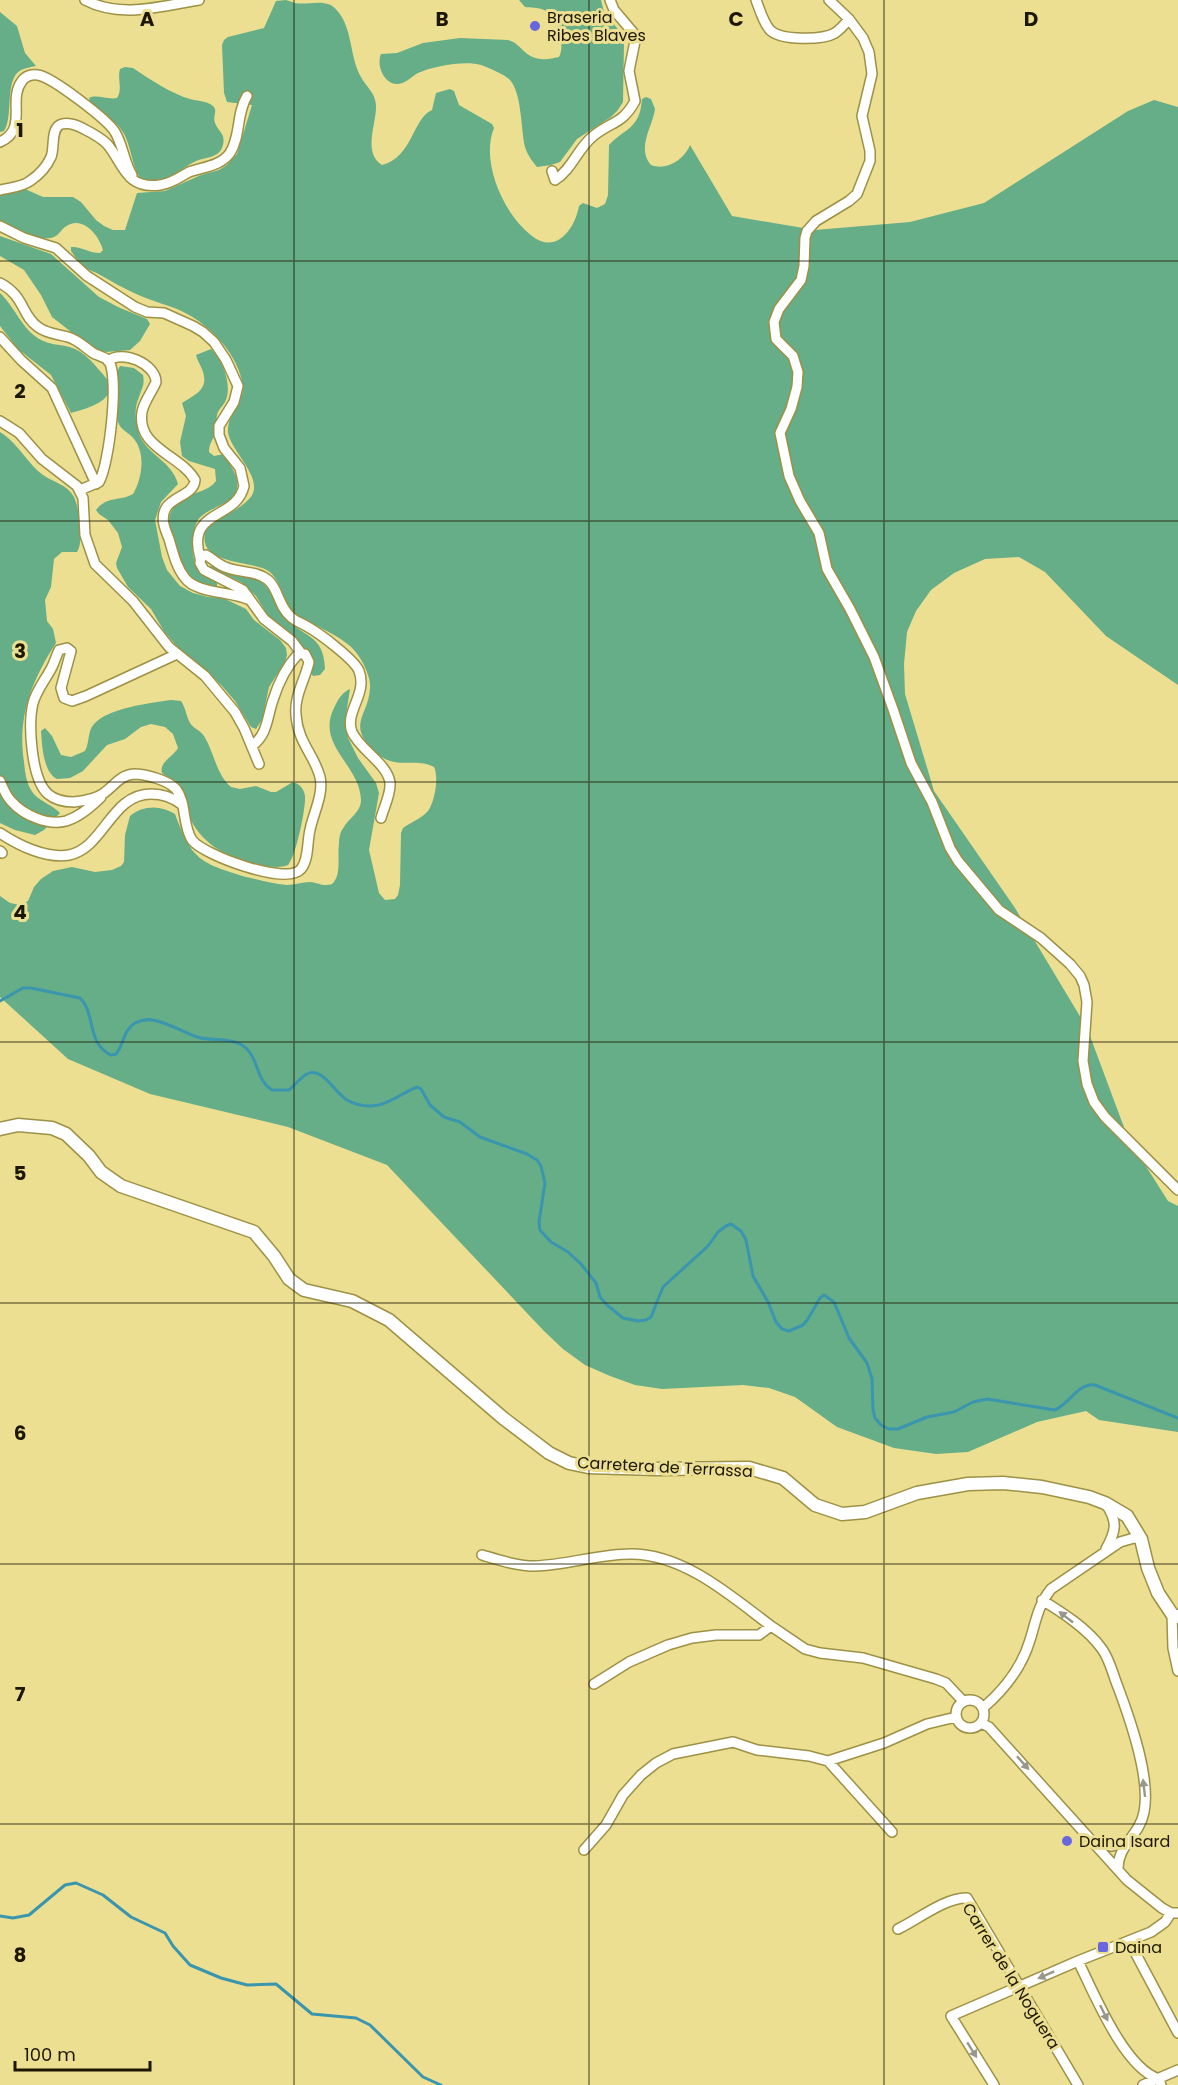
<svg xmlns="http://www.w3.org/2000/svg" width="1178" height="2085" viewBox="0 0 1178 2085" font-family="Poppins,sans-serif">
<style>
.forest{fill:#65ae88}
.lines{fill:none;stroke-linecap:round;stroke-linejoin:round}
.stream{stroke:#3a95af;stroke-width:3}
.minor-casing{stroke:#9d9145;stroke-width:12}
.tertiary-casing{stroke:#9d9145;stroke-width:15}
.minor{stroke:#fff;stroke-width:9}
.tertiary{stroke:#fff;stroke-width:12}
.oneway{fill:#99978c}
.grid{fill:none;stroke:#1c1700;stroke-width:1.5;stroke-opacity:0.55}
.poi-dot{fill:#6867e0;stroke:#ecdf92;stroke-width:2}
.labels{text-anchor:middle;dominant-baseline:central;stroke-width:6;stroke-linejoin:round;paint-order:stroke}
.poi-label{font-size:16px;fill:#1c1700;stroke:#ecdf92;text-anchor:start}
.street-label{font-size:16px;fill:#1c1700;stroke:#ecdf92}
.grid-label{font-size:20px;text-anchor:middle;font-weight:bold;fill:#1c1700;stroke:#ecdf92;stroke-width:6;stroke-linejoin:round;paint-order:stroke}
</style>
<rect width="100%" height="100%" fill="#ecdf92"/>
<path class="forest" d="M286 0C289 1 292 2 295 3 307 5 319 0 331 5 354 22 348 55 361 77 366 87 375 92 376 105 377 123 362 153 382 165 413 157 412 119 432 110L436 93 450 89 454 91 459 105 492 124 494 128C480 162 504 215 532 236 556 255 575 229 579 206L583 203 597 208 605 204 608 195 609 145C625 128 640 129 642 99L646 97 651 99 655 109C653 126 636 148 651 165 666 171 684 160 690 145L732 216 815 230 910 222 984 203 1128 111 1154 100 1178 107V685L1106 636 1045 572 1019 557 985 559 954 573 931 590 916 611 907 632 904 664 905 694 934 791 1015 908 1087 1028 1128 1138 1168 1201 1178 1206V1432L1099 1420 1086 1411 1037 1422 968 1452 936 1454 894 1448 837 1427 795 1397 769 1388 743 1385 662 1389 635 1385 610 1376 585 1365 563 1349 544 1331 387 1165 288 1127 150 1094 68 1059 0 997V896L10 903 20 905 28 901 34 887 41 879 53 871 72 867 95 872 112 870 121 866 124 862 125 835 130 816C143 805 161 805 175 814 192 861 201 863 246 877 260 880 273 884 287 885 295 885 302 882 310 882 319 883 323 887 332 884 342 875 337 857 339 844 339 839 340 831 344 827 349 818 361 812 361 800 360 764 314 745 335 706 338 699 343 692 350 689L345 722 348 738 358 758 376 783 379 793 369 850 379 893 385 900 395 899 398 895 400 885 401 833 403 828C410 823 422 818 428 811 435 801 439 777 434 767 414 756 395 772 374 751 346 724 369 715 370 688 371 679 365 666 360 658 351 641 324 630 308 621 304 619 299 618 296 615 287 607 284 593 278 583 276 579 273 575 270 572 253 559 194 567 206 529 218 517 236 513 250 498 266 479 230 451 228 432 227 414 245 401 243 385 238 356 214 329 189 315 172 305 152 302 134 293 123 288 113 282 102 276 96 272 87 270 82 265 77 261 74 255 71 251V247C81 246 89 253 100 253L103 250C99 235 82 214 65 227 59 232 58 237 50 238 35 240 14 229 0 224V195L25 189 43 197H73L81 202 96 220 104 226 113 230H125L137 193 165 191 201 175 219 170 227 165 237 154 252 105 227 102 224 93 222 45 224 40 228 37 264 28 276 1Z
M519 0H601L604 12 617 28 624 42 623 102 618 110 611 117 577 139 560 162 551 165 537 167C532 161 527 154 525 147 521 131 522 93 510 80 504 74 489 68 481 65 466 60 433 66 418 73 411 77 406 83 398 84 384 85 376 65 381 54L397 53 423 43 460 38 508 40C516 42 519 47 525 52 534 61 547 60 559 57 566 44 557 17 544 10 538 7 531 8 525 7Z
M0 12 17 26 25 53 36 66C31 67 25 68 21 70 4 79 14 116 4 131L0 132Z
M125 67 133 68C149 79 172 94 190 99 196 101 212 101 215 109 216 113 213 118 215 123 219 133 227 134 222 148 217 159 203 157 194 162 177 171 160 188 140 178 130 162 132 143 120 128 111 116 92 111 89 98 96 94 108 100 117 98 123 89 117 78 120 69Z
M0 236 51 254 99 297 118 307 147 319 150 324 140 341 130 350 106 352 93 349 52 317 41 295 24 270 0 256Z
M0 293C13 305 22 327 35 336 49 347 62 343 75 349 84 353 93 362 99 370 103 374 108 380 110 385 113 402 83 410 71 413L51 375 18 349 0 326Z
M211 349C223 360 233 387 225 402 222 407 218 410 217 415 216 421 217 427 215 434 212 441 209 444 209 452L214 456 224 454C229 465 239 474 237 488 233 507 202 507 196 524 194 529 194 536 193 542 190 566 202 570 217 583V587C209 586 198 583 191 577 180 568 169 536 169 521 169 515 172 509 176 504 187 492 208 493 216 481L215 469 189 461 182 456 180 442 186 416 182 403C196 394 210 389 202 369 200 364 197 360 196 355Z
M120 366 134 368 143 375C145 385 142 388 139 397 134 408 135 422 139 434 147 455 172 461 178 484L161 502 155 520 162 557 167 570 180 586 193 593 208 597 223 598 246 609 254 620 280 640 286 648 287 655 285 662 269 687 262 720 256 729 251 727 235 701 222 686 198 663 184 655 164 631 151 609 128 587 117 568 116 563 122 547 118 533 108 520 99 514 96 510C108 495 119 502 133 494 142 479 146 454 134 439 129 432 121 431 118 422 116 406 111 381 120 366Z
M0 432C19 444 26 462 43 475 53 482 68 485 74 497 79 507 84 542 77 552H62L54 559 51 587 45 600 47 621 53 629 56 643C32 680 17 717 24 762 25 771 26 782 31 790 37 801 52 804 60 813L44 830 35 835 15 830 0 823Z
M210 566C219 567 252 576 260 581 272 589 275 605 284 616 301 638 324 632 325 669L320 675 313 676 311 673 314 664 311 657 293 636 272 622 256 596 241 582 211 568Z
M171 700 181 701C186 708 186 716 190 723 194 729 200 730 204 736 214 752 216 774 231 787L240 789 256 786 271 792H276L293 782C300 784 304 789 305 796 306 808 296 856 288 865 278 869 266 866 256 864 228 859 198 842 188 813 184 802 187 793 178 783 174 779 167 777 162 773 159 762 173 757 178 748L173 734 165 727 151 724 141 727 125 739 107 745 83 771 70 778 57 779C43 772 42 745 41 731L45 728 52 736 61 755 71 757 85 751C90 742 87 732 94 724 108 708 150 703 171 700Z"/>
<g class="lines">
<path class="stream" d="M0 1001 23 988H31L80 998C96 1013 86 1043 111 1055L116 1054C124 1045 123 1030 135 1023 141 1020 147 1019 153 1020 169 1023 182 1032 197 1037 212 1042 233 1036 246 1048 259 1060 256 1080 272 1090H289C295 1085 300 1078 307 1074 322 1066 335 1093 347 1100 354 1104 362 1106 370 1106 387 1106 402 1093 417 1087L421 1089 430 1105 444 1117 460 1122 480 1137 527 1154 537 1160 541 1166 545 1183 539 1222 540 1230 551 1242 568 1252 581 1264 596 1283 600 1297 607 1305 623 1318 638 1321 646 1320 651 1317 663 1287 708 1246 718 1232 726 1226 731 1224 741 1231 746 1240 753 1276 768 1302 776 1322 782 1329 789 1331 803 1325 808 1319 820 1298 824 1295 834 1302 849 1338 867 1363 872 1379 873 1410 875 1418 881 1425 889 1429H898L927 1417 954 1412 973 1402 987 1399 1055 1410C1070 1403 1078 1383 1095 1385L1178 1418
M0 1916 13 1918 29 1915 65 1885 76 1883 103 1895 131 1917 165 1933 173 1946 190 1965 221 1978 247 1985 276 1984 312 2014 356 2018 370 2025 423 2077 441 2085"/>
<defs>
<path id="minor" d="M85 0C121 19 162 6 199 0
M756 0C760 10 763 22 770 30 781 41 823 40 835 33 841 29 845 24 849 19
M829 0 849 19 863 38 869 52 872 74 862 116 870 151V161L857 194 849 201 816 221 807 231 805 238 804 266 801 280 779 309 774 322 776 339 793 356 798 372 797 387 791 409 780 433 789 476 800 501 819 533 827 569 850 609 874 657 893 709 911 763 932 802 950 848 958 861 999 910 1041 938 1070 964 1080 976 1084 985 1087 1002 1083 1061 1087 1084 1094 1102 1105 1117 1178 1190
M0 142C29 129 7 100 22 81 25 76 32 74 38 75 52 77 108 120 115 132 123 145 124 162 132 175
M552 171 555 180C572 169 577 150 592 137 611 121 622 125 635 101L629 71 636 36 614 10 610 0
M0 190C10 188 22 187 30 181 39 175 47 166 51 157 55 148 50 127 62 124 70 122 77 125 84 129 92 133 100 137 107 144 123 162 125 190 160 185 171 184 180 177 189 172 203 167 221 166 230 153 241 136 236 114 247 96
M0 226 24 238 56 248 87 276 135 307 147 312 164 313 193 326 203 332 214 342 226 360 238 386 234 402 219 426V435L224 448 240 468 244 486C236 521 186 508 200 558
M0 283C25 296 21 315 38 327 47 334 58 334 68 337 79 340 86 349 95 354 100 356 104 357 108 360 120 374 109 466 99 482L80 490
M0 337 21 360 52 388 96 484
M108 361C122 349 156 364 156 382 152 392 144 401 142 412 136 448 181 455 195 480 194 495 173 496 166 508 160 518 165 529 169 539 173 552 176 567 185 578 197 594 231 591 250 600
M0 421 19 433 42 459 77 486 83 498 85 535 95 564 133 601 169 647 205 676 235 712 244 728 259 764
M301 653 292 641 264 619 243 590 204 570 200 563 201 556 206 555C212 558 217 564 225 567 238 573 256 570 268 580 279 589 278 607 292 618 297 622 302 623 308 627 319 633 355 660 359 671 368 694 344 712 352 732 360 750 388 764 390 783 391 794 384 807 381 818
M177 654 86 696 72 701 64 698 61 688 71 651 67 648 59 650C56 656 55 661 52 667 46 679 37 689 33 703 28 724 31 779 48 794 55 800 65 802 74 802 83 801 96 799 104 793 114 786 120 775 134 774 145 774 168 780 176 789 187 803 182 825 192 840 203 855 287 886 301 869 309 860 307 841 310 830 313 814 324 794 320 777 314 754 298 743 296 715 294 696 305 680 309 662L305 654H298C287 666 278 684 273 700 267 717 268 734 252 746
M0 781C3 788 6 796 11 801 23 815 48 826 66 821 79 817 92 806 101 797
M0 833C18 845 46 859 69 855 104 848 111 794 151 794 163 794 172 797 181 804
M0 851 2 853
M1106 1504C1118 1522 1116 1531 1106 1549
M482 1555C499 1560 517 1566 535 1566 567 1565 599 1554 631 1554 684 1554 731 1596 771 1626
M1042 1600C1063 1613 1088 1629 1102 1649 1110 1660 1113 1675 1118 1687 1130 1719 1151 1778 1144 1812 1140 1835 1118 1845 1118 1868
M1172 1614 1173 1648 1178 1671
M594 1684 629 1662 668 1645 692 1638 716 1635H759L771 1626 805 1649 820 1653 863 1658 936 1679 946 1683 963 1701
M956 1714a14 14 0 1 1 28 0a14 14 0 1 1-28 0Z
M983 1708C1004 1690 1022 1667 1030 1640 1036 1621 1038 1605 1051 1589L1120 1542 1134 1538 1141 1539
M981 1723 989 1727 1127 1880 1162 1908 1171 1913H1178
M828 1761 892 1832
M1096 1844 1112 1846 1128 1842
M584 1850 606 1825 623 1795 641 1775 656 1763 673 1754 733 1742 757 1750 809 1756 828 1761 884 1743 927 1724 956 1717
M898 1929C917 1920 946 1897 967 1898L1078 2085
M1129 1941 1178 2033
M1078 1961C1094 1993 1124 2068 1159 2079L1161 2085
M994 2085 951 2016 1078 1961 1151 1932 1165 1922 1171 1913
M1143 2085 1178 2070"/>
<path id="tertiary" d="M0 1129 18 1125 52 1128 66 1134 89 1156 101 1172 121 1186 254 1232 274 1256 289 1279 304 1290 352 1301 389 1320 503 1418 549 1453 569 1463 588 1467 656 1469 749 1468 783 1478 815 1505 842 1514 865 1512 917 1493 968 1484 1003 1483 1042 1487 1089 1497 1105 1503 1127 1516 1141 1539 1148 1568 1158 1593 1172 1614 1178 1617"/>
</defs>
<use href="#minor" class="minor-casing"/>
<use href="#tertiary" class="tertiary-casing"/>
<use href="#minor" class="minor"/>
<use href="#tertiary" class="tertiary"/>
</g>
<defs><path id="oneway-solid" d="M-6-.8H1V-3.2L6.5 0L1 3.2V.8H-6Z" transform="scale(1.5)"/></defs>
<g class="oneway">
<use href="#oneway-solid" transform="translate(1066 1617) rotate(-142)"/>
<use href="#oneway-solid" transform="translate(1023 1763) rotate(48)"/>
<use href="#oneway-solid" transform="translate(1144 1788) rotate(-97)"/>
<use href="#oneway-solid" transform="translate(1046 1975) rotate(156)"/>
<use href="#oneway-solid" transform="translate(1104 2013) rotate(64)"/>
<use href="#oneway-solid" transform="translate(972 2050) rotate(58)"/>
</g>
<path class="grid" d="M294 0V2085M589 0V2085M884 0V2085M0 261H1178M0 521H1178M0 782H1178M0 1042H1178M0 1303H1178M0 1564H1178M0 1824H1178"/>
<g class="poi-dot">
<circle cx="535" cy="26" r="6"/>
<circle cx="1067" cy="1841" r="6"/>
<rect x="1097" y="1941" width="12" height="12" rx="3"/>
</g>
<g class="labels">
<g class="poi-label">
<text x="547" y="17">Braseria<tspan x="547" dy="18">Ribes Blaves</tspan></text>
<text x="1079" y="1841">Daina Isard</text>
<text x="1115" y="1947">Daina</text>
</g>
<g class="street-label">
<text transform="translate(665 1467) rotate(3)">Carretera de Terrassa</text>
<text transform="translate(1011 1976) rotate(58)">Carrer de la Noguera</text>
</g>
</g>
<g class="grid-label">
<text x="147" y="26">A</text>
<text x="442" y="26">B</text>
<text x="736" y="26">C</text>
<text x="1031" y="26">D</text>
<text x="20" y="137">1</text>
<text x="20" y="398">2</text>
<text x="20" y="658">3</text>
<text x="20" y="919">4</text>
<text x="20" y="1180">5</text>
<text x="20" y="1440">6</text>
<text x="20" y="1701">7</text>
<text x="20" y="1962">8</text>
</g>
<path d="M15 2061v9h135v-9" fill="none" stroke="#1c1700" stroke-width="3"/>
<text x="24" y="2061" font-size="18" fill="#1c1700" stroke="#ecdf92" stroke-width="4.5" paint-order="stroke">100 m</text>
</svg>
